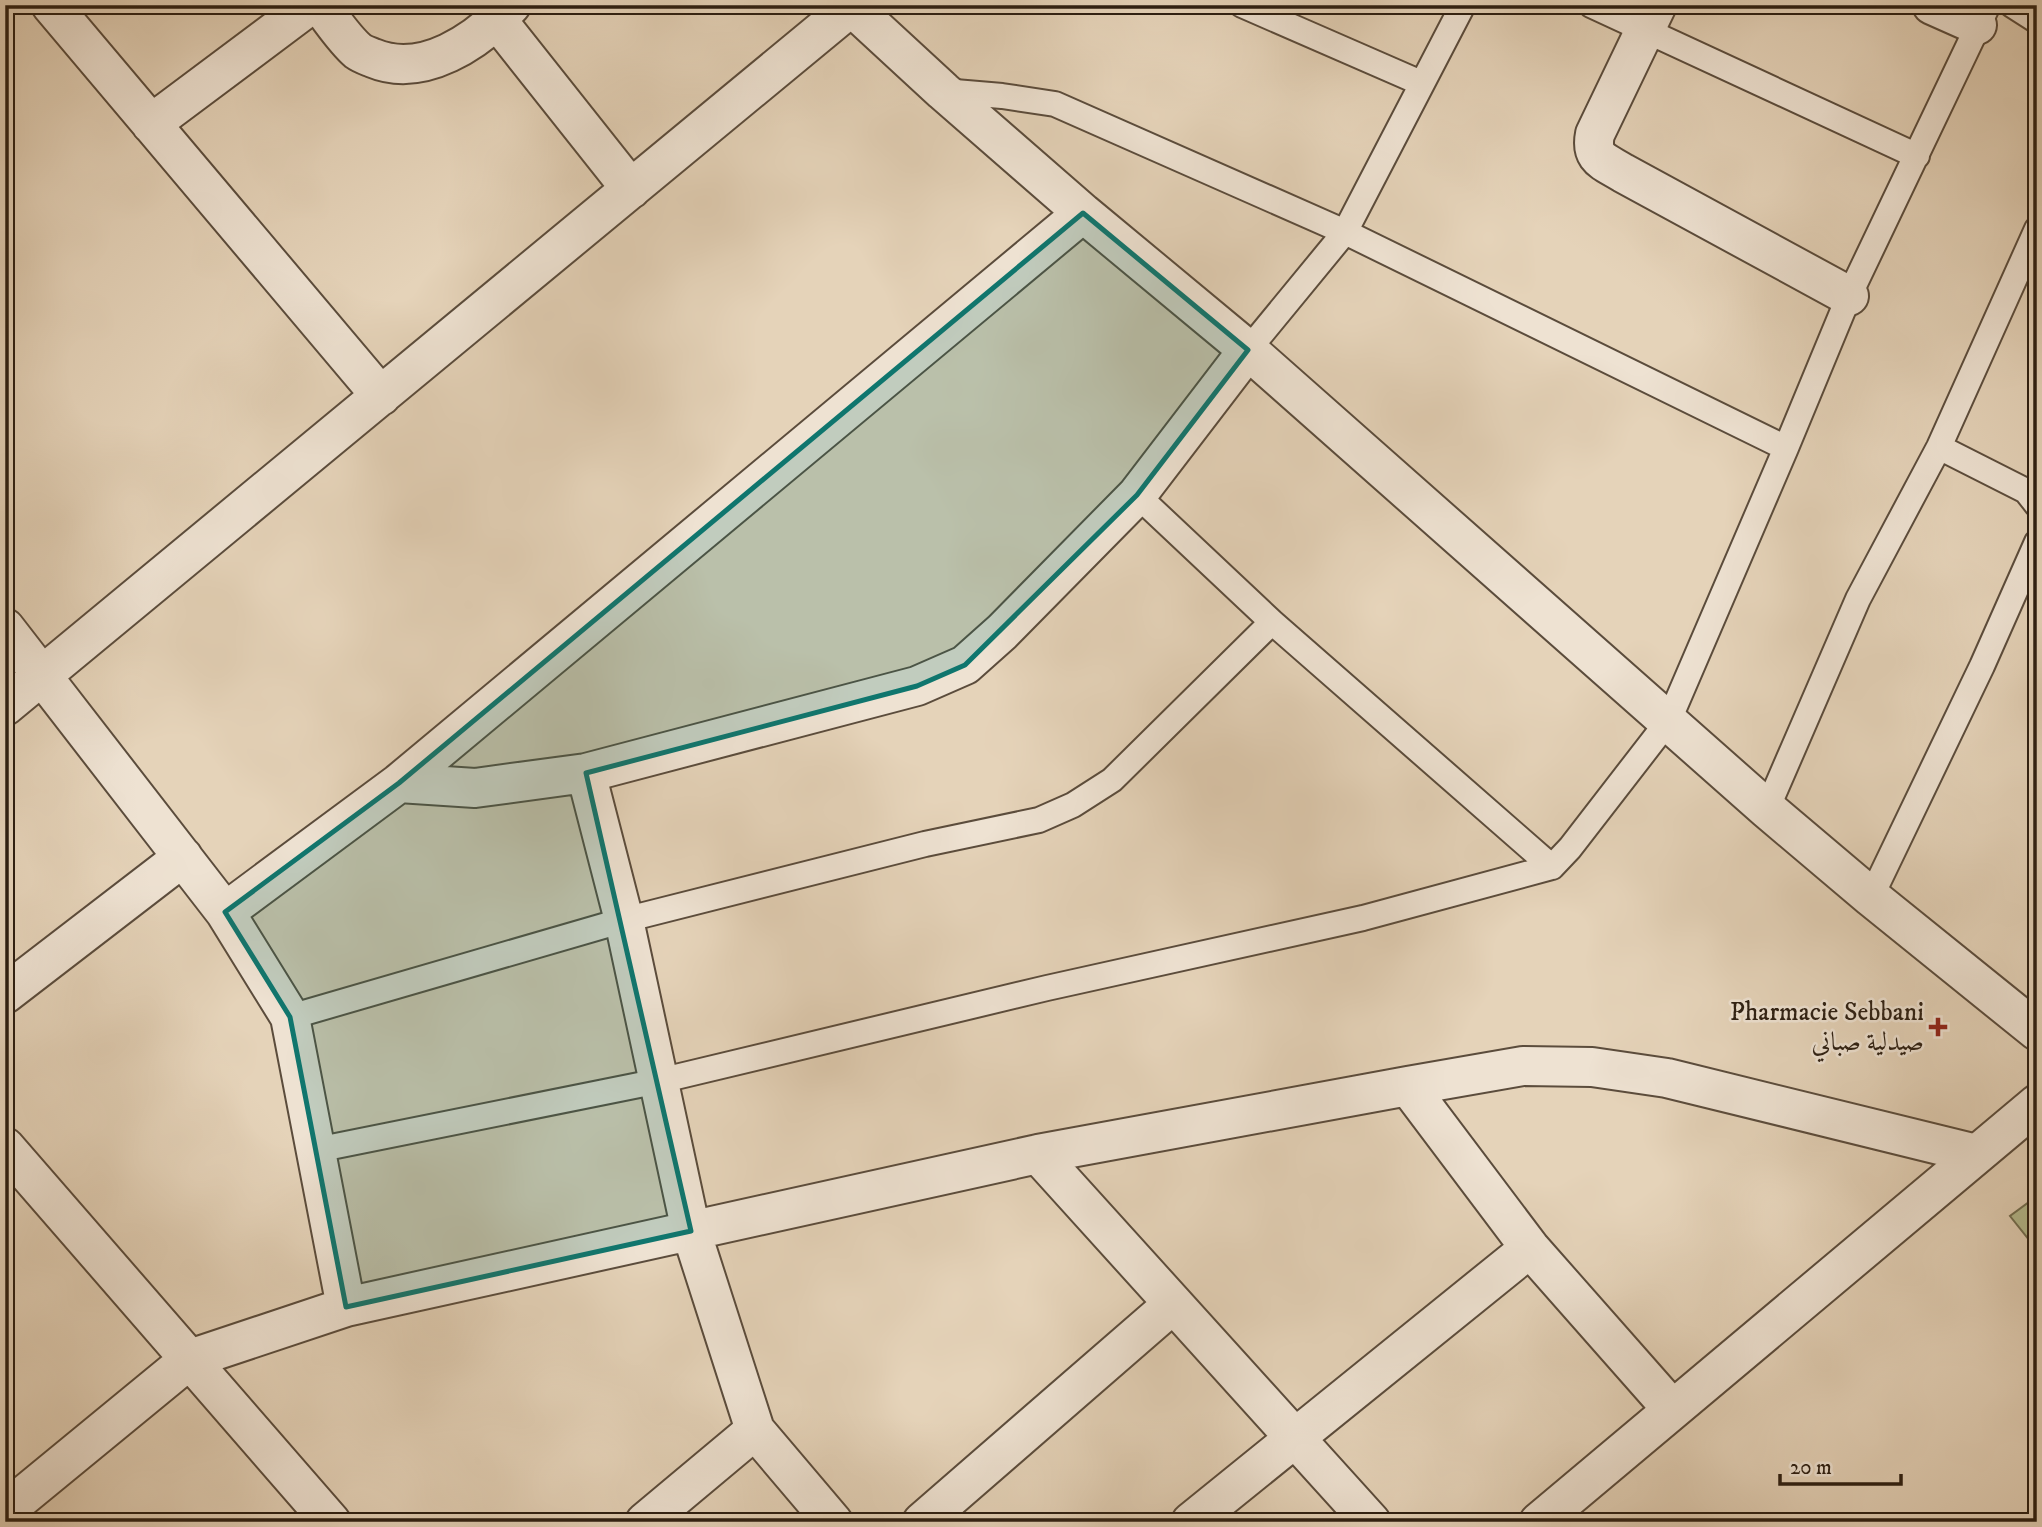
<svg xmlns="http://www.w3.org/2000/svg" width="2042" height="1527" viewBox="0 0 2042 1527" font-family="'IM FELL DW Pica',Amiri,serif">
<style>
.green{fill:#b5bc8f;stroke:#716e50;stroke-width:2}
.lines{fill:none;stroke-linecap:round;stroke-linejoin:round}
.service-casing{stroke:#5b4c3c;stroke-width:28}
.minor-casing{stroke:#5b4c3c;stroke-width:42}
.tertiary-casing{stroke:#5b4c3c;stroke-width:42}
.service{stroke:#eee2d2;stroke-width:24}
.minor{stroke:#eee2d2;stroke-width:38}
.tertiary{stroke:#eee2d2;stroke-width:38}
.marked{fill:#0f766e;fill-opacity:0.2;stroke:#0f766e;stroke-width:5;stroke-linejoin:round}
.poi-dot{fill:#8f2418;stroke:#eee2d2;stroke-width:2.5}
.labels{text-anchor:middle;dominant-baseline:central;stroke-width:5;stroke-linejoin:round;paint-order:stroke}
.poi-label{font-size:26px;fill:#2d1f12;stroke:#eee2d2;text-anchor:end}
</style>
<rect width="100%" height="100%" fill="#e5d3b9"/>
<filter id="stains"><feTurbulence type="fractalNoise" baseFrequency=".00286" numOctaves="4"/><feColorMatrix values="0 0 0 0 .2 0 0 0 0 .09 0 0 0 0 .02 0 0 0 .5 -.17"/></filter>
<radialGradient id="worn" r=".72"><stop offset=".6" stop-color="#630" stop-opacity="0"/><stop offset="1" stop-color="#630" stop-opacity=".3"/></radialGradient>
<path class="green" d="M2037 1196V1250L2010 1216Z"/>
<g class="lines">
<defs>
<path id="service" d="M1242 5 1421 83
M1591 5 1917 156
M2012 5 2037 21
M943 91 1002 96 1055 104 1345 232 1786 448
M1248 350 1345 232 1463 5
M1939 447 2026 491 2037 505
M1137 495 1272 622 1552 867
M1767 809 1858 599 1939 447 2037 229
M1871 897 1982 666 2037 542
M290 1017 624 920 925 844 1039 820 1073 805 1112 780 1272 622
M316 1150 659 1081 1047 988 1363 918 1552 867 1570 848 1669 720 1786 448 1849 296 1988 5"/>
<path id="minor" d="M51 5 381 396
M320 5C332 20 344 39 358 51 362 54 368 56 373 58 423 79 478 41 511 5
M1657 5 1595 134C1590 159 1604 161 1623 173L1849 296
M1932 5 1977 25
M852 7 943 91 1083 213 1248 350 1767 809 1871 897 2037 1031
M497 20 631 189
M151 124 310 5
M5 628 225 912 290 1017 346 1307
M5 706 853 5
M586 773 624 920 691 1231 755 1430 833 1522
M399 783 475 788 586 773 917 686 965 665 1002 632 1137 495 1248 350
M225 912 399 783 1083 213
M5 994 183 857
M1408 1086 1530 1248 1672 1409
M5 1147 331 1522
M1038 1154 1371 1522
M5 1511 190 1359 346 1307 1038 1154 1408 1086 1523 1066 1592 1067 1667 1078 1976 1154
M645 1522 755 1430
M922 1522 1173 1304
M1191 1522 1530 1248"/>
<path id="tertiary" d="M1539 1522 2037 1104"/>
</defs>
<use href="#service" class="service-casing"/>
<use href="#minor" class="minor-casing"/>
<use href="#tertiary" class="tertiary-casing"/>
<use href="#service" class="service"/>
<use href="#minor" class="minor"/>
<use href="#tertiary" class="tertiary"/>
</g>
<path class="marked" d="M1083 213 1248 350 1137 495 965 665 917 686 586 773 691 1231 346 1307 290 1017 225 912 399 783Z"/>
<path class="poi-dot" d="M1934.5 1016.5h7v7h7v7h-7v7h-7v-7h-7v-7h7z"/>
<g class="labels">
<g class="poi-label">
<text x="1924" y="1012">Pharmacie Sebbani<tspan x="1924" dy="30">صيدلية صباني</tspan></text>
</g>
</g>
<rect width="2042" height="1527" fill="none" stroke="#e5d3b9" stroke-width="28"/>
<rect x="7" y="7" width="2028" height="1513" fill="none" stroke="#2d1f12" stroke-width="3.5"/>
<rect x="14" y="14" width="2014" height="1499" fill="none" stroke="#2d1f12" stroke-width="2"/>
<path d="M1780 1474v10h121v-10" fill="none" stroke="#2d1f12" stroke-width="3.5"/>
<text x="1790" y="1474" font-size="21" fill="#2d1f12" stroke="#eee2d2" stroke-width="5" paint-order="stroke">20 m</text>
<rect width="100%" height="100%" filter="url(#stains)"/>
<rect width="100%" height="100%" fill="url(#worn)"/>
</svg>
